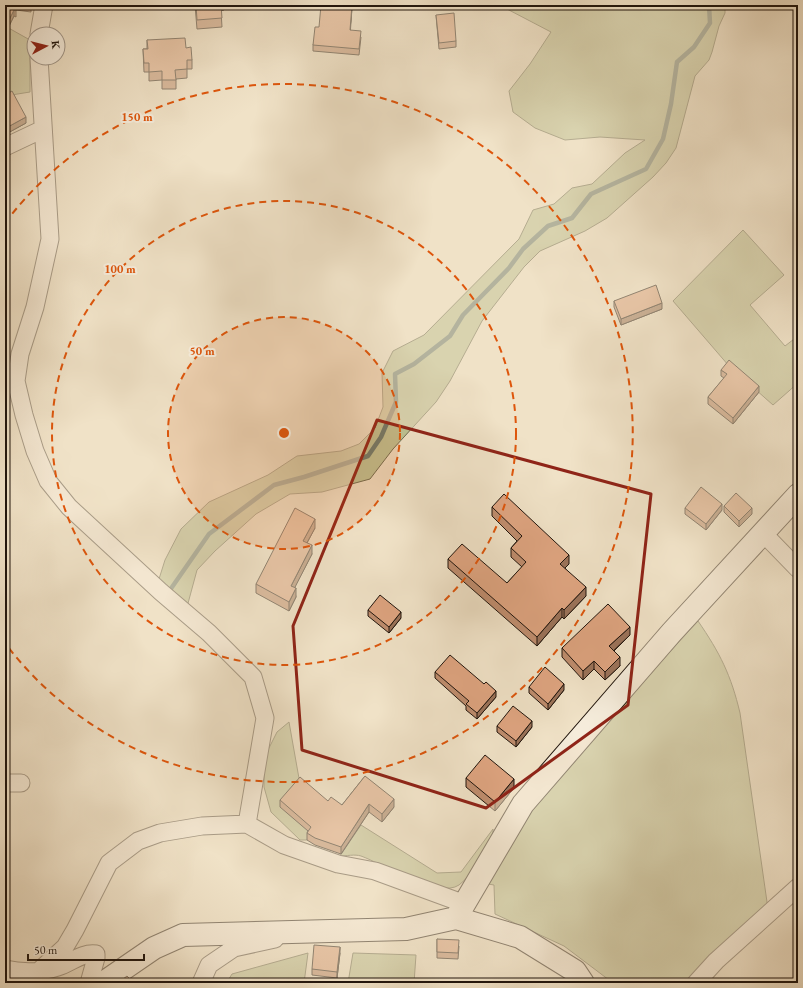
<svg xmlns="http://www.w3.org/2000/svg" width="803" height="988" viewBox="0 0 803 988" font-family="'EB Garamond',serif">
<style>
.green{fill:#bdc293;stroke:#6e6c50}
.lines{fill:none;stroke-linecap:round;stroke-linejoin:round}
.stream{stroke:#6a7b6e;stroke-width:4.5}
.street-casing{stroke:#54483c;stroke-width:19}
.secondary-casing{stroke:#20150d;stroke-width:24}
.street{stroke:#f5ecdb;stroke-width:17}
.secondary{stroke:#f5ecdb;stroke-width:22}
.wall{fill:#bf8d6e;stroke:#20150d}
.shaded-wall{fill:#9b735a;stroke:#20150d}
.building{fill:#dea480;stroke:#20150d}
.marked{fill:none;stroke:#8f2418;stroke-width:3;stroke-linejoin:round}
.ring{fill:none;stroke:#de560c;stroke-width:2;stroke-dasharray:7 5}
.centre{fill:#de560c;stroke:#f5ecdb;stroke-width:2}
.ring-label{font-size:12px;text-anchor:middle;font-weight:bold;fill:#de560c;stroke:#f5ecdb;stroke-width:4;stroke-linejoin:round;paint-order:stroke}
</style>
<rect width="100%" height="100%" fill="#f0e2c7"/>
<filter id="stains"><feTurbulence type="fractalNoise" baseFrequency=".005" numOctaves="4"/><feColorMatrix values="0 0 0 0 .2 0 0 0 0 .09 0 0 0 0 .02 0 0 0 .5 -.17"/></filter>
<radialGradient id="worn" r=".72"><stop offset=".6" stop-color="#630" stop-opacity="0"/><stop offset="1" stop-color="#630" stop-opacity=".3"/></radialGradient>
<path class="green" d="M505 5H725V13L719 26 712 52 709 60 695 76 676 148 666 163 653 177 607 218 585 231 540 251 524 267 482 321 450 381 436 402 393 449 370 479 322 492 290 494 256 514 215 551 197 570 187 607 159 579 165 560 181 529 209 502 268 475 297 456 341 451 359 444 375 428 383 407 382 373 393 351 424 335 519 239 533 210 554 204 572 188 592 184 625 153 645 140 600 137 565 140 535 128 513 112 509 91 530 64 551 32 507 9Z
M5 26 30 40V92L5 96Z
M743 230 784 275 750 305 785 346 798 336V383L773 405 729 366 673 301Z
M698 621C720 653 731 675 740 713L769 916 694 983H613L564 946 495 914 494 885 488 884 519 826 551 782Z
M289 722 300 784 329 808 307 840H300L271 812 264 787V758L277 732Z
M361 825 437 873 461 872 493 829V834C483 850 474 874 459 885 439 899 381 863 361 856 355 854 346 856 340 856Z
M308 953 304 983 227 982 232 974Z
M353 953 416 955 414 983H348Z"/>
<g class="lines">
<path class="stream" d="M170 590 209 534 274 485 304 477 368 456 381 437 396 402 395 374 414 364 450 336 463 315 509 268 523 249 548 226 572 218 591 194 646 169 663 139 671 104 677 62 694 47 710 23 709 5"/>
<defs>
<path id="street" d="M39 34 44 5
M39 58 50 239 35 307 20 354 16 381 24 415 35 451 48 481 69 507 161 592 209 633 253 677 265 718 247 824
M5 147 43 129
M762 532 798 569
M5 783H21
M5 969C23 973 40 973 58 967 71 963 82 952 96 954V958L89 983
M26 983 65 947 75 930 109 863 138 841 160 833 202 826 247 824 284 845 338 864 375 871 465 904
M201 983 209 965 234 948 275 939
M696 983 716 961 798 887"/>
<path id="secondary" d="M103 983 154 948 183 935 406 929 456 918
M583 983 575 971 520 937 456 918 523 804 672 632 798 495"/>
</defs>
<use href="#street" class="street-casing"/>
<use href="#secondary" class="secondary-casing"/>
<use href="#street" class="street"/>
<use href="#secondary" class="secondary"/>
</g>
<path class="wall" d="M5 5H31V12L16 10V17L14 16 6 32H5Z
M195 5H224V10L221 11 222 27 197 29Z
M352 8 350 30 361 37 359 55 313 51V45L319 27Z
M436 15 456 41V47L439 49Z
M147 40 186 48 192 60V69H187V78L176 79V89H162V80L149 81V72H144L143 49H147Z
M5 95 26 123 6 134 5 132Z
M614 301 662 309 621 325 614 307Z
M721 370 759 392 733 424 708 404V397L724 378 721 376Z
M724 506 752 514 739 527 724 512Z
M492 507 569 564 565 568 586 596 564 619 562 617 537 646 448 568V559L507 583 522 567 511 557V548L517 541 492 516Z
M685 508 722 510 706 530 685 514Z
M315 528 307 543 312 554 294 588 296 597 289 611 256 593V584Z
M368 610 401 618 389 633 368 616Z
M630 635 614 651 620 666 605 680 594 669 583 680 562 657V648Z
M435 672 496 697 477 719 466 710V706L435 678Z
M529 687 564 690 548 710 529 693Z
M497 726 532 727 516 747 497 732Z
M365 776 394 807 382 822 369 812 341 854 315 845 307 840V833L308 831 280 807V800L328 801 342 805Z
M466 778 514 788 495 811 466 787Z
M437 939 459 946 458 959 437 958Z
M340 953 337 978 312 975V969Z"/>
<path class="shaded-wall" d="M352 5V8L350 36V30Z
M14 10V16L6 32V26Z
M26 117V123L6 134V128Z
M662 303V309L621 325V319Z
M759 386V392L733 424V418Z
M722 504V510L706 530V524Z
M752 508V514L739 527V521Z
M315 519V528L303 550V541Z
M312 545V554L291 595V586Z
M569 555V564L560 573V564Z
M586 587V596L564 619V610Z
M296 588V597L289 611V602Z
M562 608V617L537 646V637Z
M401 612V618L389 633V627Z
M630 627V635L609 655V646Z
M620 657V666L605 680V672Z
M594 661V669L583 680V671Z
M564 684V690L548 710V704Z
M496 691V697L477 719V713Z
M532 721V727L516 747V741Z
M514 779V788L495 811V802Z
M394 799V807L382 822V814Z
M369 804V812L341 854V847Z
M340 947V953L337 978V972Z"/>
<path class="building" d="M5 5H16V11L14 10 6 26H5Z
M196 5H221L222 18 197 20Z
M321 5H352L350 30 361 31 359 49 313 45 315 27H319Z
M454 13 456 41 439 43 436 15Z
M185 38 186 48 191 47 192 60H187V69L175 70 176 80H162V71L149 72V63H144L143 49H148L147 40Z
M12 91 26 117 6 128 5 126V95Z
M656 285 662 303 621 319 614 301Z
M729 360 759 386 733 418 708 397 727 374 721 370Z
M701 487 722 504 706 524 685 508Z
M736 493 752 508 739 521 724 506Z
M504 494 569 555 560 564 586 587 564 610 562 608 537 637 448 559 462 544 507 583 526 562 511 548 522 536 492 507Z
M295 508 315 519 303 541 312 545 291 586 296 588 289 602 256 584Z
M380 595 401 612 389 627 368 610Z
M608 604 630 627 609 646 620 657 605 672 594 661 583 671 562 648Z
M450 655 484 684 486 682 496 691 477 713 466 704 469 701 435 672Z
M545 667 564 684 548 704 529 687Z
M513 706 532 721 516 741 497 726Z
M485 755 514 779 495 802 466 778Z
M365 776 394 799 382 814 369 804 341 847 315 838 307 833 311 827 280 800 300 777 328 801 331 797 342 805Z
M437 939 459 940 458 953 437 952Z
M314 945 340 947 337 972 312 969Z
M127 976 134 983H118Z
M5 977 10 981 9 983H5Z"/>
<path d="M0 0H803V988H0ZM377 420 651 494 628 705 486 808 302 750 293 626Z" fill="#f0e2c7" fill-opacity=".55" fill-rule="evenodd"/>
<path class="marked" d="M377 420 651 494 628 705 486 808 302 750 293 626Z"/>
<circle cx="284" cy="433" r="116" fill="#de560c" fill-opacity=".12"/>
<g class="ring">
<circle cx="284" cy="433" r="116"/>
<circle cx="284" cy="433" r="232"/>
<path d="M5 223A349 349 0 1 1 5 643"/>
</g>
<circle cx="284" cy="433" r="6" class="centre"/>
<g class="ring-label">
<text x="137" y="121">150 m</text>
<text x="120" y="273">100 m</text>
<text x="202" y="355">50 m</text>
</g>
<rect width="803" height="988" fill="none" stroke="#f0e2c7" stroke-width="20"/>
<rect x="6" y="6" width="791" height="976" fill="none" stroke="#20150d" stroke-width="2"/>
<rect x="10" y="10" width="783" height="968" fill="none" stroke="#20150d"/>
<g transform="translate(46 46) rotate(83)"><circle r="19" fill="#f5ecdb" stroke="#a09689"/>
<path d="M0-3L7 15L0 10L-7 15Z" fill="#8f2418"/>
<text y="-6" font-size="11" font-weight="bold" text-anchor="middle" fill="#20150d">K</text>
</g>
<path d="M28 954v6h116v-6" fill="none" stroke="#20150d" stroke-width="2"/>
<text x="34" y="954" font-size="12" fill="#20150d" stroke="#f5ecdb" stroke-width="3" paint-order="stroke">50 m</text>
<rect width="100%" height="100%" filter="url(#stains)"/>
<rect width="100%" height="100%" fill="url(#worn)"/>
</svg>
